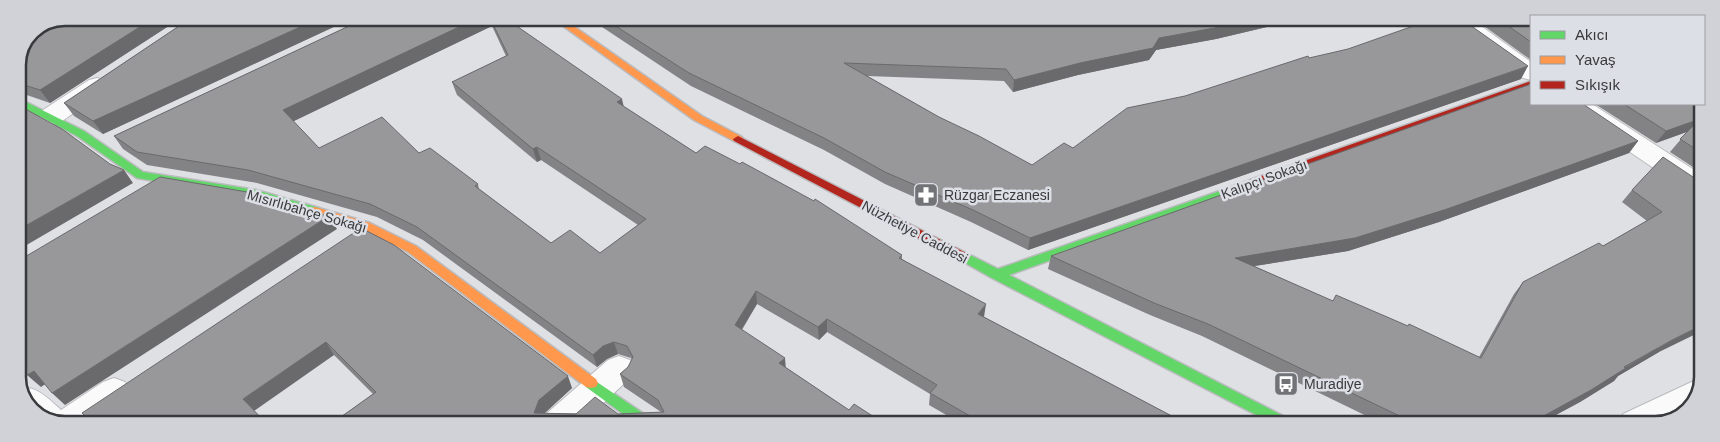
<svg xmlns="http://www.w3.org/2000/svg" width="1720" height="442" viewBox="0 0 1720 442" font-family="Arial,sans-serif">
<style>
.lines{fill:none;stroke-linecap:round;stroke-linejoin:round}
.street-casing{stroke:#babbbe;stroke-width:2}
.fast-casing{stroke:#babbbe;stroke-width:3}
.slow-casing{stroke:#babbbe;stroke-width:3}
.jam-casing{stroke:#babbbe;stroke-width:3}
.street{fill:#fafafb;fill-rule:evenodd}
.fast{fill:#63d668;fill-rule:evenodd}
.slow{fill:#ff974d;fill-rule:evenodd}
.jam{fill:#b3261e;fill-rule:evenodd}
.wall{fill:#838385;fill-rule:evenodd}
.shaded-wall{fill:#6a6a6c}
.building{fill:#98989b;stroke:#6a6a6c}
.labels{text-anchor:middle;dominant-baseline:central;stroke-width:5;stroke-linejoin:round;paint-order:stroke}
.street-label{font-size:14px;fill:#38393c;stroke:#dddfe6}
.poi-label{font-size:14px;fill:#38393c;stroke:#dddfe6;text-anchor:start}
.rim{fill:none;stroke:#38393c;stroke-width:2.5}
</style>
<rect width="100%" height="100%" fill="#dfe0e4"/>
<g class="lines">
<defs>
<path id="street" d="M1444 18H1470L1531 62V80L1523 78 1447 23Z
M97 78 105 80 109 85 105 90 61 122 52 124 43 122 40 116 43 110 89 80Z
M1564 104H1592L1702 175V197L1693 195 1567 109Z
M619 356 630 360 635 369 630 378 581 424H541L546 414 608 360Z
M114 378 125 382 130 392 125 402 94 424H56L30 408 21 389C35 384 51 401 61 410L103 382Z
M1698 379 1702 381V386L1684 414 1655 424H1619L1623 414Z"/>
<path id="fast" d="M18 98 84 131 143 172 256 190 319 208 321 211 315 215 256 198 137 178 77 136 18 105Z
M1254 179 1258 180 1259 183 1258 186 1009 275 1291 420 1293 424H1274L992 278 960 260 958 257 960 254H968L998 269Z
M591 378 653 420 655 424H637L586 387 584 383 586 379Z"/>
<path id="slow" d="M552 18H562L702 116 742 137 743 139 742 141H734L694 120Z
M315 207 370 223 416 246 596 379 598 383 596 387 591 388 586 387 408 252 362 229 311 214 309 211 311 208Z"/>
<path id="jam" d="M1531 81V87L1258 186 1254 187 1249 183 1250 180Z
M738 136 968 254 970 257 968 260H960L734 141 733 139Z"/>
</defs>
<use href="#street" class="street-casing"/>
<use href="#fast" class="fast-casing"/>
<use href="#slow" class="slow-casing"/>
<use href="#jam" class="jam-casing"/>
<use href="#street" class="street"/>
<use href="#fast" class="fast"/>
<use href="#slow" class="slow"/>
<use href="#jam" class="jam"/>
</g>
<path class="wall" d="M65 18H181L50 103 18 92V65Z
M191 18H353L103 134 74 116 64 103Z
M366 18H505L624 107 696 153 902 255V259L984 317 1187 424H962L929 405 930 394 827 332 819 340 757 304 742 330 785 367 849 410 885 424H331L373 394 334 355 93 424 361 228 572 388 544 413 618 414 661 412 624 387 620 374 628 367 632 360 631 358 618 354 607 359 597 367 423 240 377 217 257 183 147 165 123 149 114 136ZM492 26 506 56 452 82 457 95 537 162 541 160 638 225 600 253 551 243 479 189 478 184 419 153 319 148 293 121Z
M592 18H1300L1271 25V26L1216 39 1156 50 1149 60 1078 75 1013 92 1004 81 867 76 939 117 1032 165 1073 148 1185 96 1309 58 1521 79 1028 250 971 222 885 184 824 150 691 86 593 21Z
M1473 18H1531V60Z
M1595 104H1702V173L1670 152 1687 132 1656 143Z
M1638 141 1629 153 1439 222 1348 251 1254 266 1332 301 1479 357 1514 294 1523 282 1603 246 1647 221 1622 202 1632 190 1663 157 1659 352 1618 376 1614 381 1580 402 1539 424H1383L1202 336 1150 315 1048 269 1051 256Z"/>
<path class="shaded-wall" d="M154 18H181L50 103 40 90Z
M320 18H353L103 134 93 121Z
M478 18H489L492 26 290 123 283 110Z
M1258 18H1300L1271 25V26L1216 39 1156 50 1149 60 1078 75 1013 92 1014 80 1159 38Z
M1528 66 1521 79 1028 250 1030 238Z
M622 99 625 112 617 102Z
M1700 119 1689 131 1656 143 1666 131Z
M1638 141 1629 153 1439 222 1348 251 1230 270 1235 258Z
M537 147 541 160 537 162 533 149Z
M124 170 133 183 18 250V230Z
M329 216 337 229 65 405 52 393Z
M756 291 757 304 736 338 735 325Z
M986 304 984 317 978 314Z
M827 319V332L819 340 818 327Z
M1702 325V331L1659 352 1618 376 1614 381 1580 402 1539 424H1529L1672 340Z
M326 342 334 355 254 411 243 399Z
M614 342 618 354 607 359 597 367 593 355 603 346Z
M785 358 786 370 779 363Z
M34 371 47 383 41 387 27 375Z
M568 376 572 388 545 413 540 424 534 413 539 400Z"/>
<path class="building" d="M65 18H154L40 90 18 83V65L32 31Z
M191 18H320L93 121 64 103Z
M366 18H478L283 110 319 148 382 117 419 153 430 148 478 184 475 186 551 243 570 230 600 253 646 219 537 147 533 149 452 82 508 55 490 18H505L622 99 617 102 696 153 705 146 740 164 742 162 814 201 815 199 902 255 899 258 986 304 978 314 1187 424H984L930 393 937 385 827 319 818 327 756 291 735 325 785 358 779 363 849 410 854 404 885 424H331L376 392 326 342 243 399 267 424H93L82 413 361 228 394 245 568 376 539 400 534 413 576 414 595 397 618 414 664 412 658 400 620 374 628 367 633 357 627 346 614 342 603 346 593 355 417 227 370 204 248 170 137 152 114 136Z
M603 18H1258L1220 27 1159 38 1153 48 1080 63 1014 80 1006 69 844 63 939 117 979 136 1032 165 1064 143 1073 148 1127 108 1185 96 1308 56 1309 58 1348 49 1436 18H1460L1528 66 1030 238 973 210 885 172 824 138 689 73Z
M1497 18H1531V42Z
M1531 84V104H1583L1638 141 1447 209 1355 238 1235 258 1333 301 1336 295 1408 326 1409 324 1481 358 1523 282 1599 243 1603 246 1662 212 1632 190 1663 157 1702 183V325L1672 340 1624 367 1626 368 1591 390 1529 424H1420L1411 420 1410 421 1208 324 1154 303 1051 256Z
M1624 104H1702V153L1680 139 1700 119 1666 131Z
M18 105 62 129 110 164 124 170 18 230Z
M160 177 247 192 329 216 52 393 34 371 27 375 18 366V261Z
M1689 407 1684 414 1655 424H1649L1673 412Z"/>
<defs>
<symbol id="pharmacy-square" viewBox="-11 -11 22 22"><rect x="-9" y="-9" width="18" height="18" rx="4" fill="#727377" stroke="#dddfe6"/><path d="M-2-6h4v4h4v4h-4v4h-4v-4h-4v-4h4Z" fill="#fff"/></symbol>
<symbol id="bus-square" viewBox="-11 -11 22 22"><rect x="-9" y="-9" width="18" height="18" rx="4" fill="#727377" stroke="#dddfe6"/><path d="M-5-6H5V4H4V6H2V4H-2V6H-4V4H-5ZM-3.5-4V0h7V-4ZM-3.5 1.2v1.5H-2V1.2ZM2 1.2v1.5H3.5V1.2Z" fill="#fff"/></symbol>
</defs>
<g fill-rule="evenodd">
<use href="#pharmacy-square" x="912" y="181" width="28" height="28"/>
<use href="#bus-square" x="1272" y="370" width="28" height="28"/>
</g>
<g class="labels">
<g class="street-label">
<text transform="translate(1264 179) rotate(-20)">Kalıpçı Sokağı</text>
<text transform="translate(307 211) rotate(16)">Mısırlıbahçe Sokağı</text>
<text transform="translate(915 232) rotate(28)">Nüzhetiye Caddesi</text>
</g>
<g class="poi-label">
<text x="944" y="195">Rüzgar Eczanesi</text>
<text x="1304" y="384">Muradiye</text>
</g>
</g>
<path d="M0 0H1720V442H0ZM65 26H1655A39 39 0 0 1 1694 65V377A39 39 0 0 1 1655 416H65A39 39 0 0 1 26 377V65A39 39 0 0 1 65 26Z" fill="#d0d2d8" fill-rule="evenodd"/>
<path class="rim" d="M65 26H1655A39 39 0 0 1 1694 65V377A39 39 0 0 1 1655 416H65A39 39 0 0 1 26 377V65A39 39 0 0 1 65 26Z"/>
<rect x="1530" y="15" width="175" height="90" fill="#dddfe6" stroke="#9b9da2"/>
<rect x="1540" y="31" width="25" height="8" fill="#63d668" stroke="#9b9da2"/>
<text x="1575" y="40" font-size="15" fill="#38393c">Akıcı</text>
<rect x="1540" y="56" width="25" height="8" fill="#ff974d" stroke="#9b9da2"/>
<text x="1575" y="65" font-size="15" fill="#38393c">Yavaş</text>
<rect x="1540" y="81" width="25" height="8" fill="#b3261e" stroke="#9b9da2"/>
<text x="1575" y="90" font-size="15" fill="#38393c">Sıkışık</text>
</svg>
